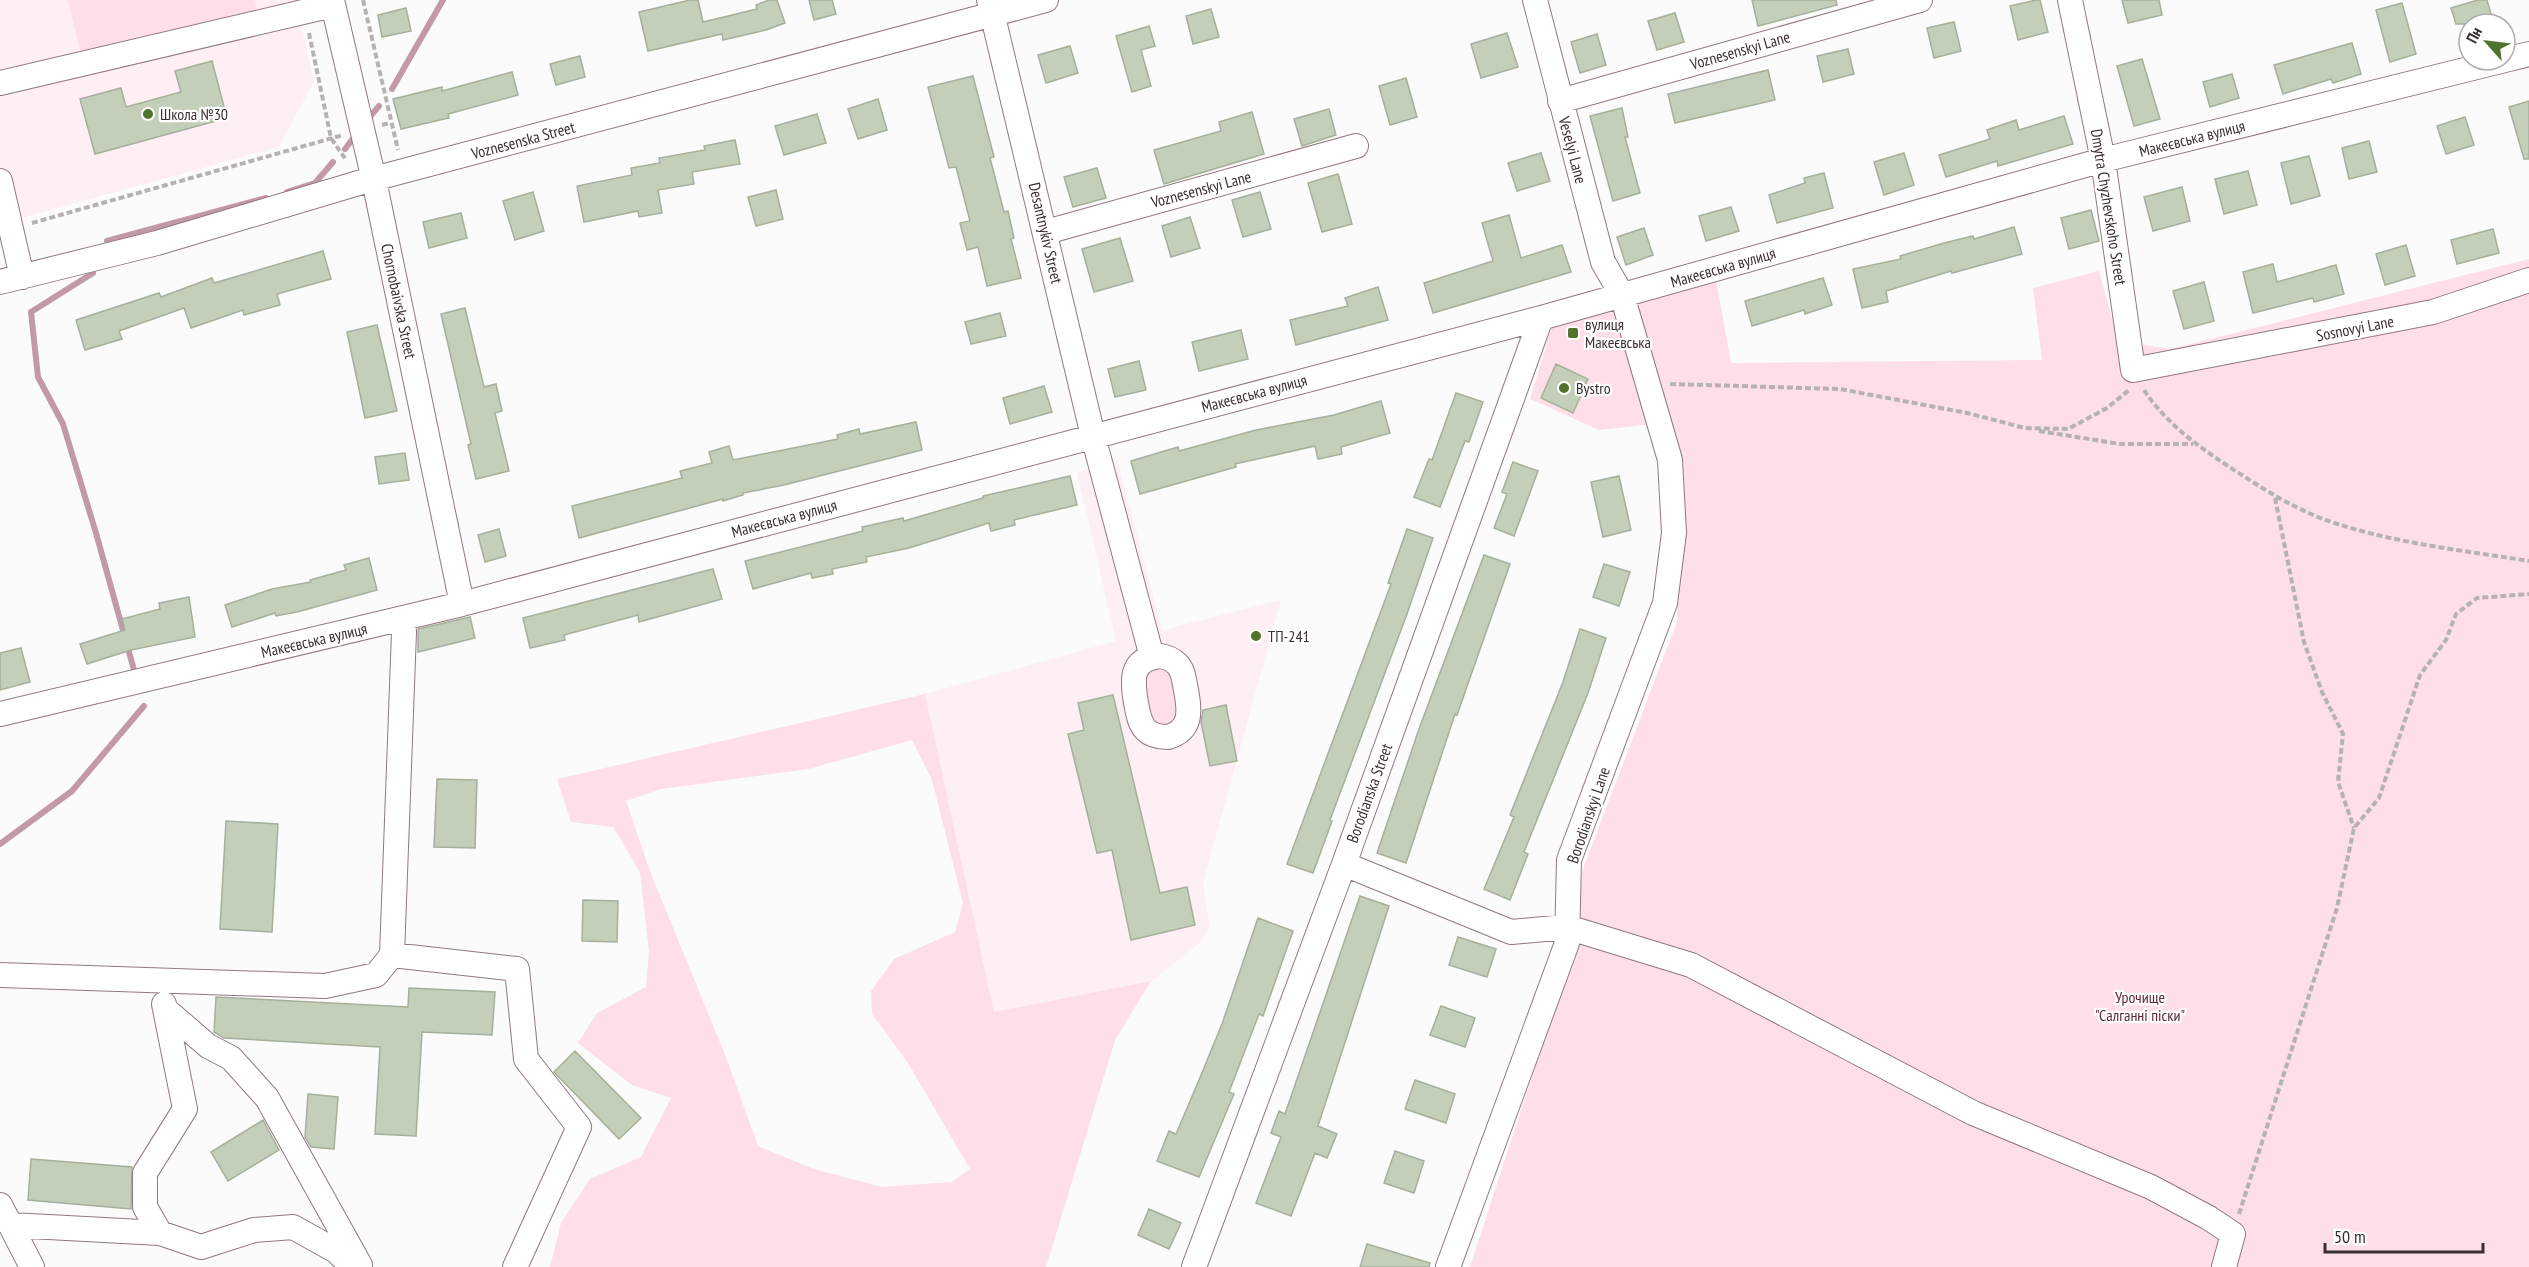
<svg xmlns="http://www.w3.org/2000/svg" width="2529" height="1267" viewBox="0 0 2529 1267" font-family="'PT Sans Narrow',sans-serif">
<style>
.built{fill:#feeff4}
.green{fill:#fddee9;fill-rule:evenodd}
.lines{fill:none;stroke-linecap:round;stroke-linejoin:round}
.stream{stroke:#c398a7;stroke-width:6}
.building{fill:#c3cfb9;stroke:#a5b09b;stroke-width:1.5}
.minor-casing{stroke:#907880;stroke-width:26}
.path{stroke:#b6b2b3;stroke-width:4;stroke-dasharray:6 3;stroke-linecap:butt}
.minor{stroke:#fff;stroke-width:24}
.poi-dot{fill:#51732b;stroke:#fff;stroke-width:2}
.labels{text-anchor:middle;dominant-baseline:central;stroke-width:4.5;stroke-linejoin:round;paint-order:stroke}
.street-label{font-size:16px;fill:#3a2f33;stroke:#fff}
.poi-label{font-size:16px;fill:#3a2f33;stroke:#fff;text-anchor:start}
.park-label{font-size:16px;fill:#5e273e;stroke:#fff}
</style>
<rect width="100%" height="100%" fill="#fbfbfb"/>
<path class="built" d="M0 0H295L314 81 279 147 0 224Z
M1118 462 1162 630 1281 600 1203 883 1210 927 1199 944 1151 981 994 1012 925 694 1116 641 1077 472Z"/>
<path class="green" d="M68 0H255L257 12 81 55Z
M2529 259V1267H1470L1575 944 1578 882 1677 622 1684 465 1671 422 1599 430 1530 399 1555 317 1715 274 1731 363 2042 360 2033 288 2099 271 2118 341 2170 349Z
M1148 668H1169L1181 707 1172 726 1152 723 1142 683Z
M925 694 994 1012 1151 981 1115 1040 1046 1267H550L561 1223 590 1179 641 1157 671 1098 632 1085 578 1043 597 1013 646 987 649 951 640 872 613 827 571 822 557 779ZM912 740 932 780 963 903 955 932 894 959 871 991 872 1014 908 1063 970 1169 952 1182 882 1187 814 1169 758 1146 726 1057 651 874 626 801 661 789 808 769Z"/>
<g class="lines">
<path class="stream" d="M392 89 443 0
M368 119 379 106
M345 149 355 136
M287 192 315 183 333 162
M107 241 266 198
M93 273 31 312 38 377 63 424 96 533 134 670
M0 844 72 791 144 706"/>
</g>
<path class="building" d="M690 0H698L703 22 757 9 756 5 769 0H777L785 23 766 30 723 40 722 34 648 51 639 12Z
M809 0H832L836 14 814 20Z
M1752 0H1836L1837 5 1758 26Z
M2036 0H2040L2048 32 2018 40 2010 6Z
M2122 0H2159L2162 15 2128 23Z
M2478 0H2487L2494 24H2456L2451 8Z
M2402 3 2416 54 2390 62 2376 10Z
M406 8 411 31 382 37 378 15Z
M1211 9 1219 37 1193 44 1186 16Z
M1675 13 1684 42 1657 50 1648 21Z
M1954 22 1961 51 1934 58 1927 28Z
M1149 26 1155 46 1141 50 1151 86 1132 92 1116 36Z
M1507 33 1518 67 1481 78 1471 44Z
M1597 34 1606 65 1580 73 1571 42Z
M2352 43 2361 74 2333 83 2331 79 2283 94 2274 65Z
M1070 46 1078 73 1046 83 1038 55Z
M1848 49 1854 74 1823 82 1817 56Z
M580 56 585 77 556 85 550 64Z
M2142 59 2160 119 2134 126 2117 66Z
M212 61 227 118 95 154 80 99 121 88 126 107 181 92 175 71Z
M1768 70 1775 100 1675 123 1668 94Z
M512 72 518 95 448 114 449 118 401 129 393 99 442 87V91Z
M2232 74 2239 98 2210 107 2203 82Z
M973 76 994 157 990 158 1004 212 1008 211 1014 238 1011 239 1021 278 987 286 978 247 967 250 960 223 970 221 956 167 949 168 928 87Z
M1406 78 1417 117 1390 125 1379 86Z
M878 99 887 130 858 139 848 109Z
M2529 101V159H2524L2509 107Z
M1622 108 1628 137H1625L1640 193 1613 201 1590 116Z
M1329 109 1336 135 1302 146 1294 119Z
M1252 112 1264 154 1164 184 1154 150 1221 131 1219 122Z
M817 114 826 143 784 155 775 126Z
M2064 116 2073 144 1998 166 1997 161 1946 177 1939 155 1990 139 1987 130 2016 120 2019 130Z
M2465 117 2474 145 2446 154 2437 126Z
M735 140 740 164 692 172 694 184 658 190 662 213 639 217 638 211 584 222 577 186 632 175 631 168 660 163 659 158 705 150 704 146Z
M2369 141 2377 172 2349 179 2342 148Z
M1541 153 1550 181 1517 191 1508 163Z
M1904 153 1914 185 1884 195 1874 162Z
M2309 156 2320 196 2291 204 2281 163Z
M1097 168 1106 198 1073 207 1064 177Z
M2248 171 2257 205 2224 214 2215 179Z
M1824 173 1833 208 1777 223 1769 195 1805 183 1804 178Z
M1338 174 1352 224 1322 232 1308 183Z
M2182 187 2190 221 2153 231 2144 197Z
M776 190 783 219 756 226 748 197Z
M533 192 544 231 515 240 503 201Z
M1260 192 1271 229 1243 237 1232 200Z
M1731 207 1739 231 1706 241 1699 216Z
M2091 210 2099 241 2069 249 2061 218Z
M461 213 467 238 429 248 423 222Z
M1509 215 1521 258 1562 245 1571 272 1433 313 1424 283 1493 261 1482 223Z
M1190 217 1200 248 1171 257 1162 226Z
M2014 227 2022 254 1952 273 1951 271 1886 291 1888 302 1862 308 1853 269 1901 259 1900 256 1944 243 1973 236 1974 239Z
M1644 228 1653 255 1626 265 1617 237Z
M2493 229 2499 253 2457 264 2451 240Z
M1120 238 1133 281 1094 292 1082 249Z
M2406 245 2415 276 2385 285 2376 254Z
M323 251 331 279 277 294 280 305 244 315 243 310 191 328 184 308 119 331 122 339 85 350 76 320 159 293 161 297 212 278 214 283Z
M2273 264 2277 282 2336 265 2344 294 2314 302 2313 298 2253 313 2243 272Z
M1823 278 1832 305 1805 314 1804 310 1752 326 1745 301Z
M2204 282 2214 321 2184 329 2173 291Z
M1378 287 1388 320 1296 345 1290 320 1348 306 1345 298Z
M465 308 484 387 496 384 502 411 495 413 509 471 476 479 468 445 471 444 441 314Z
M1000 313 1006 336 971 344 965 322Z
M377 325 397 411 365 418 347 332Z
M1241 330 1248 359 1199 371 1192 342Z
M1139 361 1146 390 1115 397 1108 369Z
M1556 364 1588 379 1573 413 1541 398Z
M1044 386 1052 412 1010 424 1003 398Z
M1456 393 1483 402 1469 442 1465 441 1440 507 1414 497 1429 459 1432 460Z
M1381 401 1390 433 1341 447 1342 454 1318 459 1315 446 1235 464 1236 467 1140 494 1131 461 1178 447 1179 451 1256 430 1334 415Z
M916 422 922 450 784 485 743 493V495L723 501V499L579 538 572 506 682 478 680 471 712 463 709 452 729 446 733 460 838 439 837 435 859 429 860 434Z
M405 453 409 480 379 484 375 457Z
M1513 462 1538 471 1514 536 1494 528 1507 494 1502 492Z
M1070 476 1077 505 1014 520 1015 525 991 531 989 523 909 548 866 557 867 562 832 569 833 574 812 578 811 573 753 589 745 561 863 531 862 527 903 518 904 521 983 498V496Z
M1619 476 1631 530 1603 537 1591 482Z
M499 529 506 556 485 562 478 535Z
M1407 529 1433 538 1407 614 1330 820 1332 821 1313 873 1287 864 1391 584 1388 583Z
M1484 555 1510 564 1457 715 1455 714 1406 863 1377 853 1419 729Z
M369 558 377 590 297 612 276 616 275 613 232 627 225 605 272 589 311 582 310 580 346 570 344 565Z
M1604 564 1630 572 1619 606 1593 597Z
M713 569 722 599 639 622 638 615 564 635 565 640 530 648 523 618Z
M189 597 195 637 131 650 87 664 80 644 125 630 122 619 160 609 159 603Z
M470 617 475 638 418 652V629Z
M1580 629 1606 638 1588 693 1524 852 1528 854 1510 900 1484 889 1514 817 1510 815 1563 682Z
M21 648 30 682 0 690V653Z
M1113 695 1160 893 1187 887 1195 925 1131 940 1112 850 1097 853 1068 734 1084 730 1078 703Z
M1226 705 1237 761 1210 766 1201 722 1203 710Z
M437 779 477 780 475 848 434 847Z
M226 821 278 824 272 932 220 929Z
M1360 896 1389 906 1318 1126 1337 1134 1327 1158 1315 1153 1291 1216 1256 1203 1281 1137 1271 1133 1279 1111 1285 1114Z
M583 900 618 901 617 942 582 941Z
M1258 918 1293 931 1263 1016 1259 1014 1229 1092 1234 1094 1199 1177 1157 1161 1169 1131 1176 1134 1199 1080 1222 1024Z
M1458 937 1496 949 1487 977 1449 965Z
M409 988 495 992 492 1035 422 1032 416 1136 375 1134 380 1047 224 1038 214 1032 216 997 408 1007Z
M1441 1006 1475 1018 1465 1047 1430 1035Z
M575 1051 641 1118 619 1139 554 1072Z
M1415 1080 1455 1094 1446 1123 1405 1109Z
M308 1094 338 1097 334 1149 311 1147 305 1137Z
M263 1120 279 1150 228 1181 211 1152Z
M1395 1151 1424 1161 1414 1193 1384 1183Z
M31 1159 132 1167 131 1209 28 1200Z
M1149 1209 1181 1223 1169 1249 1138 1235Z
M1367 1244 1430 1263 1429 1267H1360Z"/>
<g class="lines">
<defs>
<path id="minor" d="M332 0 374 180 462 604
M989 0 1093 436 1152 657
M2070 0 2103 160 2133 370 2433 312 2529 280
M2505 60 2529 54
M0 83 333 5
M1560 101 1920 0
M0 181 22 277
M1046 232 1356 146
M0 282 157 243 362 182 1046 0
M1160 656C1167 657 1172 659 1177 664 1184 671 1184 681 1186 690 1190 711 1192 730 1168 737 1160 737 1152 736 1146 730 1139 723 1138 712 1136 703 1132 680 1130 659 1160 656Z
M0 714 462 604 1541 318 2103 160 2505 60
M1344 864 1511 932 1567 927 1691 965 1973 1113 2151 1187 2209 1218 2233 1234 2224 1267
M392 955 517 969 526 1059 579 1127 515 1267
M0 975 325 986 376 975 392 955 404 632 403 619
M165 1009 208 1046 231 1058 267 1098 360 1265
M0 1205 32 1267
M11 1225 160 1233 201 1247 254 1230 293 1227 336 1251 353 1267
M160 1233 145 1207V1173L185 1109 164 1004
M1194 1267 1344 864 1541 318
M1448 1267 1567 943 1569 860 1665 603 1674 533 1670 460 1622 295 1603 262 1535 0"/>
</defs>
<use href="#minor" class="minor-casing"/>
<path class="path" d="M363 0 398 150
M309 33 331 138 346 160
M382 125 390 123
M32 223 343 135
M1670 384 1840 389 1967 413 2025 428 2068 429 2107 408 2129 390
M2144 390C2166 423 2196 445 2228 466 2263 489 2300 513 2341 525 2401 544 2467 551 2529 561
M2039 431 2120 444H2193
M2275 498 2304 642 2322 692 2343 734 2338 782 2354 828
M2239 1214 2337 908 2354 828 2379 798 2420 675 2446 640 2456 614 2477 598 2529 594"/>
<use href="#minor" class="minor"/>
</g>
<g class="poi-dot">
<circle cx="148" cy="114" r="6"/>
<rect x="1567" y="327" width="12" height="12" rx="3"/>
<circle cx="1564" cy="388" r="6"/>
<circle cx="1256" cy="636" r="6"/>
</g>
<g class="labels">
<g class="street-label">
<text transform="translate(1740 50) rotate(-16)">Voznesenskyi Lane</text>
<text transform="translate(2192 138) rotate(-14)">Макеєвська вулиця</text>
<text transform="translate(523 140) rotate(-15)">Voznesenska Street</text>
<text transform="translate(1573 150) rotate(75)">Veselyi Lane</text>
<text transform="translate(1201 189) rotate(-15)">Voznesenskyi Lane</text>
<text transform="translate(2109 207) rotate(81)">Dmytra Chyzhevskoho Street</text>
<text transform="translate(1046 233) rotate(77)">Desantnykiv Street</text>
<text transform="translate(1723 267) rotate(-16)">Макеєвська вулиця</text>
<text transform="translate(399 301) rotate(78)">Chornobaivska Street</text>
<text transform="translate(2355 328) rotate(-11)">Sosnovyi Lane</text>
<text transform="translate(1254 393) rotate(-15)">Макеєвська вулиця</text>
<text transform="translate(784 518) rotate(-15)">Макеєвська вулиця</text>
<text transform="translate(314 640) rotate(-13)">Макеєвська вулиця</text>
<text transform="translate(1369 793) rotate(-70)">Borodianska Street</text>
<text transform="translate(1588 815) rotate(-71)">Borodianskyi Lane</text>
</g>
<g class="poi-label">
<text x="160" y="114">Школа №30</text>
<text x="1585" y="324">вулиця<tspan x="1585" dy="18">Макеєвська</tspan></text>
<text x="1576" y="388">Bystro</text>
<text x="1268" y="636">ТП-241</text>
</g>
<g class="park-label">
<text x="2140" y="997">Урочище<tspan x="2140" dy="18">"Салганні піски"</tspan></text>
</g>
</g>
<g transform="translate(2487 42) rotate(298)"><circle r="28" fill="#ffffff" stroke="#b0acad" stroke-width="1.5"/>
<path d="M0-4.5L10 22L0 15L-10 22Z" fill="#51732b"/>
<text y="-9" font-size="16" font-weight="bold" text-anchor="middle" fill="#3a2f33">Пн</text>
</g>
<path d="M2325 1243v9h158v-9" fill="none" stroke="#3a2f33" stroke-width="3"/>
<text x="2334" y="1243" font-size="18" fill="#3a2f33" stroke="#ffffff" stroke-width="4.5" paint-order="stroke">50 m</text>
</svg>
